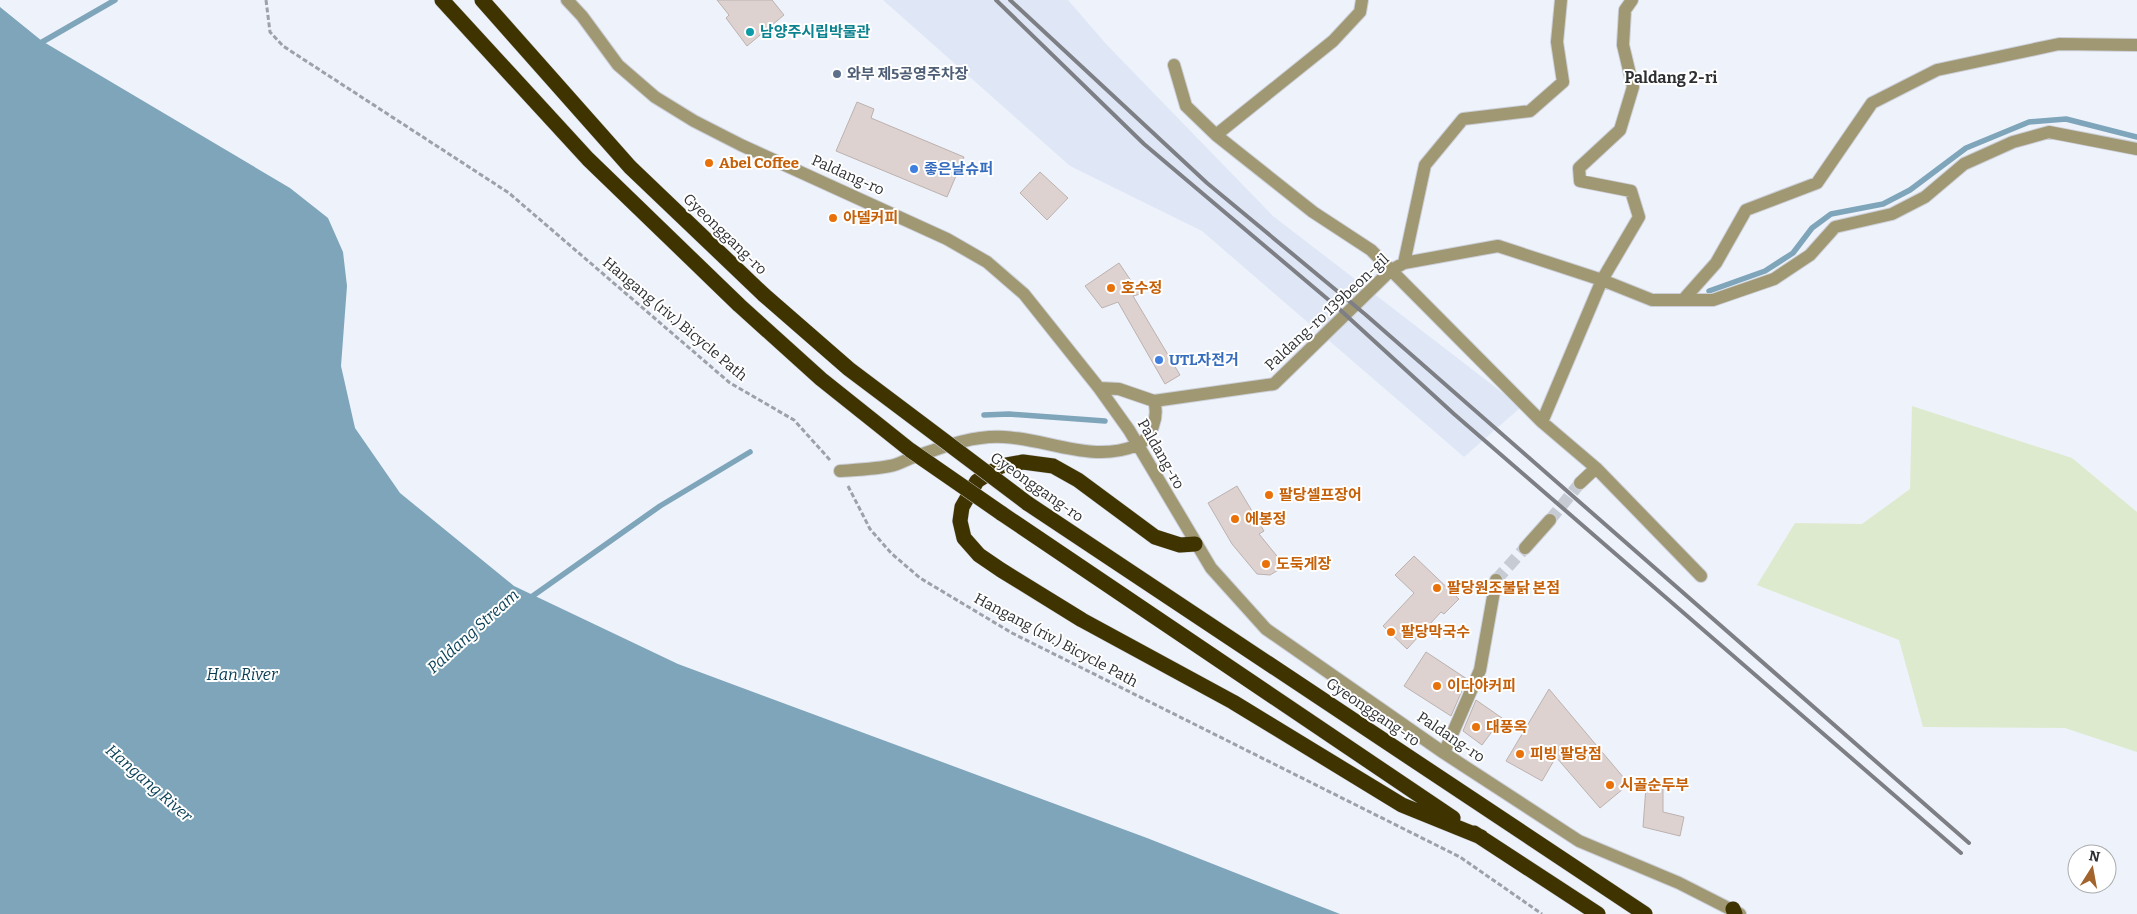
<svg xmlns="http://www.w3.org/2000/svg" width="2137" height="914" viewBox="0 0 2137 914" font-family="Bitter,'Noto Sans KR',serif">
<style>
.built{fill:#dfe7f6}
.green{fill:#deeace}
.water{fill:#7ea5ba}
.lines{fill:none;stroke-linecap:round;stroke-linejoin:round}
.stream{stroke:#7ea5ba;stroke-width:5.5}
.building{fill:#ddd2cf;stroke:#bcb2af}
.minor-tunnel{stroke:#c7cbd3;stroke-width:12;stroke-dasharray:12 6;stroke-linecap:butt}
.minor-casing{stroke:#cbcfd7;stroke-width:14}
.highway-casing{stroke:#cbcfd7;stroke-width:16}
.path{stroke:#9ea1a8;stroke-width:3;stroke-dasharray:5 2.5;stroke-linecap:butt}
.minor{stroke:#a09773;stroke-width:12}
.highway{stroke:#3f3300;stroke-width:15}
.rail{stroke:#7d7f85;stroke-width:4}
.highway-bridge-casing{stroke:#cbcfd7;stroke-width:16;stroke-linecap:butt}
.highway-bridge{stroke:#3f3300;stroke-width:15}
.culture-dot{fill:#0f9aa8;stroke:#fff;stroke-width:2}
.service-dot{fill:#5c6f8a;stroke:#fff;stroke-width:2}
.food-dot{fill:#e8710a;stroke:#fff;stroke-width:2}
.shop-dot{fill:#3f7fe0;stroke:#fff;stroke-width:2}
.labels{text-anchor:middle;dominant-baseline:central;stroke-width:4;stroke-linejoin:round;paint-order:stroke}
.culture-label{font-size:15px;font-weight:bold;fill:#0d838f;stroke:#fff;text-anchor:start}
.service-label{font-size:15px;font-weight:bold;fill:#4e5e75;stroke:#fff;text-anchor:start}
.food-label{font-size:15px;font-weight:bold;fill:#c56008;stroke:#fff;text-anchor:start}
.shop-label{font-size:15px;font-weight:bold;fill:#366cbe;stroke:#fff;text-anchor:start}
.street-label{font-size:15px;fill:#2d2f32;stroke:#fff}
.neighbourhood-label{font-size:16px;font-weight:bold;fill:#2d2f32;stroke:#fff}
.water-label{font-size:16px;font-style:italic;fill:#073d54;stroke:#fff}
</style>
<rect width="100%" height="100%" fill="#eef2fb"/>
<path class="built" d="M883 0H1068L1107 45 1273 216 1521 407 1464 457 1202 231 1070 166Z"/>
<path class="green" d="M1912 406 2072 458 2137 512V752L2065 728 1923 727 1899 640 1757 585 1795 523 1862 524 1910 489Z"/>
<path class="water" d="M0 7 42 41 290 188 328 218 343 252 347 286 341 366 355 428 400 493 514 586 678 664 1147 838 1340 914H0Z"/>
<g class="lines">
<path class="stream" d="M37 45 115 0
M1709 291 1765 271 1793 253 1812 228 1831 214 1883 204 1910 190 1966 148 2029 122 2066 119 2137 137
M984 415 1009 414 1105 421
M527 600 660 506 750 452"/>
</g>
<path class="building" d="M717 0H772L784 15 747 46 726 18 729 15Z
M857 102 874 109 871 118 964 157 947 197 836 151Z
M1040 172 1068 198 1047 220 1020 193Z
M1119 263 1140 294 1133 296 1180 375 1165 384 1118 302 1102 308 1085 286Z
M1237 486 1264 531 1259 534 1285 566 1270 575 1257 574 1232 544 1208 503Z
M1414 556 1459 599 1444 614 1441 612 1407 649 1383 626 1414 593 1395 575Z
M1426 652 1467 679 1451 716 1404 686Z
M1549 689 1629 784 1600 808 1556 757 1542 781 1506 761Z
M1476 700 1502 718 1482 745 1463 731Z
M1646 787 1663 789V812L1684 817 1680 836 1643 827Z"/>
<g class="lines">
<path class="minor-tunnel" d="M1550 520 1580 483
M1496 580 1525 548"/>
<defs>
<path id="minor" d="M567 0 582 16 618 65 655 97 694 121 741 145 947 239 987 262 1024 294 1099 388 1129 430 1211 568 1266 629 1444 753 1579 841 1679 883 1740 914
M1174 65 1186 106 1216 135 1313 212 1371 250 1542 422 1596 468 1701 576
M1216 135 1333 41 1360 12 1362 0
M1404 263 1425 165 1463 119 1530 111 1563 82 1557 42 1561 0
M1683 300 1716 263 1746 210 1817 183 1872 103 1937 70 2059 44 2137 45
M1154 401 1274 384 1390 271 1404 263 1498 246 1602 280 1652 300H1713L1774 279 1810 255 1835 227 1892 214 1925 197 1964 164 2013 142 2049 132 2137 149
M1542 422 1602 280 1639 217 1631 191 1580 181 1579 168 1620 130 1633 87 1623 45 1625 10 1632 0
M840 471C857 470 874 469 890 466 897 465 904 461 911 458 940 448 972 435 1004 437 1047 439 1092 463 1135 446 1152 440 1159 416 1154 401L1119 389 1099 388
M1580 483 1596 468
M1525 548 1550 520
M1444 753 1480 670 1496 580"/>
<path id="highway" d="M442 0 588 159 739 305
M482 0 630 167 764 295
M1027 503 1645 914
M1001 513 1453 818
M1195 544 1180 545 1155 537 1078 480 1053 466 1023 462 1001 466 977 481 962 507 960 521 964 538 979 555 1001 570 1082 620 1233 702 1402 805 1481 837
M1474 833 1598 914
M1733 909 1735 914"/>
</defs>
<use href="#minor" class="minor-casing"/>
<use href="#highway" class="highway-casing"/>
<path class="path" d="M266 0 270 32 283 46 509 193 730 383 794 420 830 460
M848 486 870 529 891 553 920 578 1012 633 1460 857 1542 914"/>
<use href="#minor" class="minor"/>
<use href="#highway" class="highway"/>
<path class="rail" d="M996 0 1144 144 1337 307 1454 414 1961 853
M1010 0 1207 183 1366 315 1969 843"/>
<defs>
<path id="highway-bridge" d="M764 295 849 369 1027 503
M739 305 821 379 910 450 1001 513"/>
</defs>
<use href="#highway-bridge" class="highway-bridge-casing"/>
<use href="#highway-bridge" class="highway-bridge"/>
</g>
<circle class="culture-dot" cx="750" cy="32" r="5"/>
<circle class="service-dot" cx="837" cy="74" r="5"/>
<g class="food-dot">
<circle cx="709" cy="163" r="5"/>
<circle cx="833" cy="218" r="5"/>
<circle cx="1111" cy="288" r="5"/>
<circle cx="1269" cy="495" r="5"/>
<circle cx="1235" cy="519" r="5"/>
<circle cx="1266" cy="564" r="5"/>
<circle cx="1437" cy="588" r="5"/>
<circle cx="1391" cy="632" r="5"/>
<circle cx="1437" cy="686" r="5"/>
<circle cx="1476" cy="727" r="5"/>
<circle cx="1520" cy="754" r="5"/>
<circle cx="1610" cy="785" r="5"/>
</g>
<g class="shop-dot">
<circle cx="914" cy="169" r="5"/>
<circle cx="1159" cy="360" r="5"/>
</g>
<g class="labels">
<g class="culture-label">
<text x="760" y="32">남양주시립박물관</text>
</g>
<g class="service-label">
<text x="847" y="74">와부 제5공영주차장</text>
</g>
<g class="food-label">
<text x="719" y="163">Abel Coffee</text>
<text x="843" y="218">아델커피</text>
<text x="1121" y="288">호수정</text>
<text x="1279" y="495">팔당셀프장어</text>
<text x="1245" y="519">에봉정</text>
<text x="1276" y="564">도둑게장</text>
<text x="1447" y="588">팔당원조불닭 본점</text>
<text x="1401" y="632">팔당막국수</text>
<text x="1447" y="686">이다야커피</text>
<text x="1486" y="727">대풍옥</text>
<text x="1530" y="754">피빙 팔당점</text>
<text x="1620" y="785">시골순두부</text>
</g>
<g class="shop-label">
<text x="924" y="169">좋은날슈퍼</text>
<text x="1169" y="360">UTL자전거</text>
</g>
<g class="street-label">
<text transform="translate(848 175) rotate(24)">Paldang-ro</text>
<text transform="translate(725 234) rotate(44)">Gyeonggang-ro</text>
<text transform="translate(1327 312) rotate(-43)">Paldang-ro 139beon-gil</text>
<text transform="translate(675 319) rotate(40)">Hangang (riv.) Bicycle Path</text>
<text transform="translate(1161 454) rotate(60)">Paldang-ro</text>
<text transform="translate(1037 487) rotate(35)">Gyeonggang-ro</text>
<text transform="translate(1056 640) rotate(28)">Hangang (riv.) Bicycle Path</text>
<text transform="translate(1373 712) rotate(34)">Gyeonggang-ro</text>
<text transform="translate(1451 737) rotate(34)">Paldang-ro</text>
</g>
<g class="neighbourhood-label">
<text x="1671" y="77">Paldang 2-ri</text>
</g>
<g class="water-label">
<text transform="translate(473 631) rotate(-42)">Paldang Stream</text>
<text x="242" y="674">Han River</text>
<text transform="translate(149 783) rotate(41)">Hangang River</text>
</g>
</g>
<g transform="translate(2092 869) rotate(11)"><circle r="24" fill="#ffffff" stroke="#abacad"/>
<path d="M0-4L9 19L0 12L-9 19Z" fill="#a3632d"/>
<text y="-8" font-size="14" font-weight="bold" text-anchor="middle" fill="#2d2f32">N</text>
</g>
</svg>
